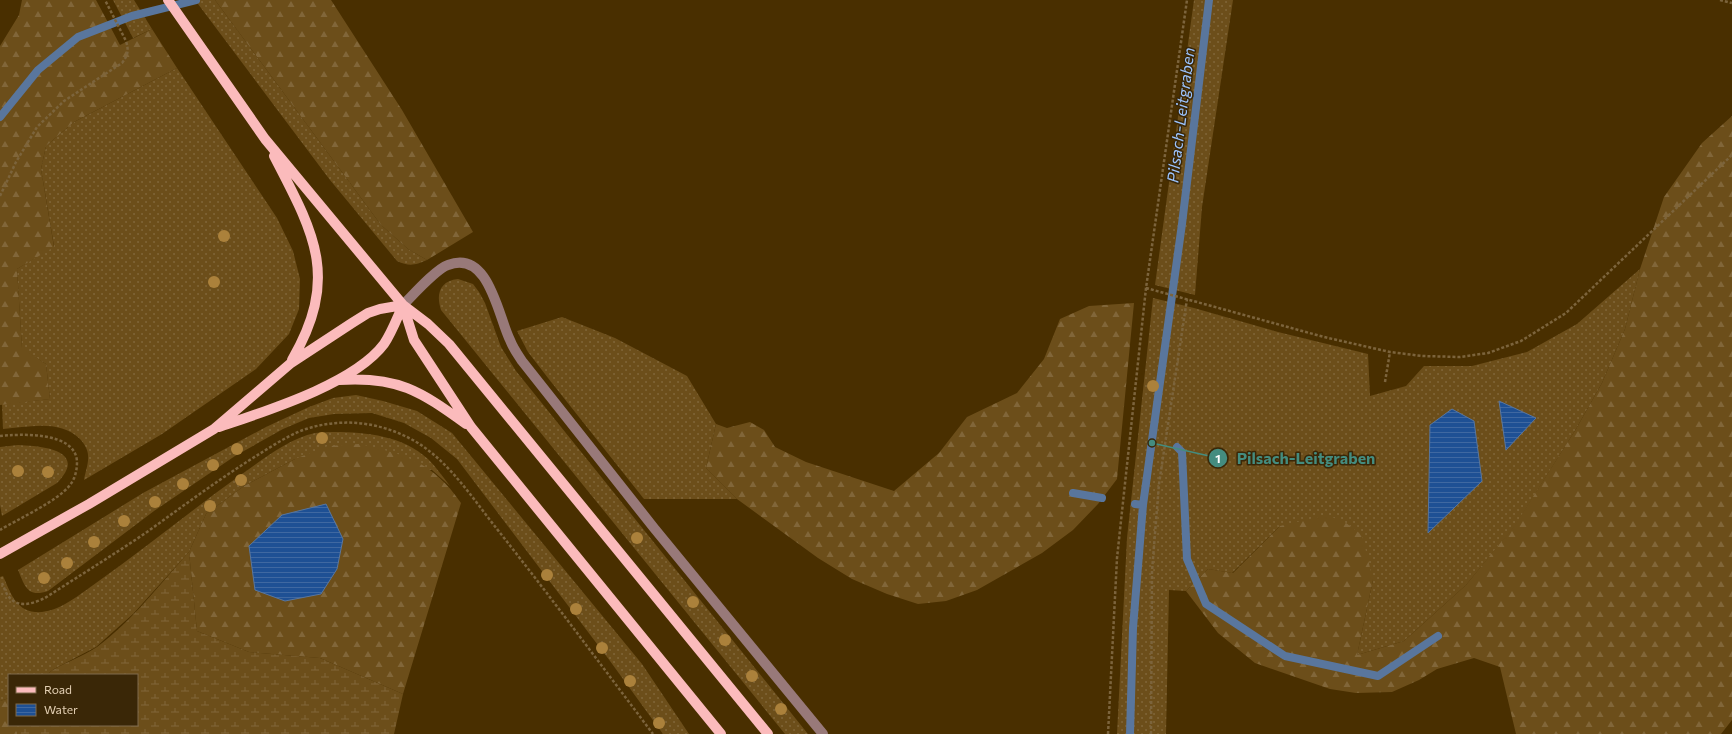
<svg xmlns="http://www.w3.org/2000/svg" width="1732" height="734" viewBox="0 0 1732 734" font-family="Commissioner,sans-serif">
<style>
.grass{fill:url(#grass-dots)}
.forest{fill:url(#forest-firs)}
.wetland{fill:url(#wetland-marsh)}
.water{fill:url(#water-rules);stroke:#59769d}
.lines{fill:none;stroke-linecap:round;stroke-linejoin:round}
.stream{stroke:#59769d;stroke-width:8}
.path{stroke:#7c643c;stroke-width:2.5;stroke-dasharray:3 2;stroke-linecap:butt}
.minor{stroke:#987979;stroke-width:10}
.major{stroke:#fbbbbc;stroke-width:10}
.tree{fill:#ab813b}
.labels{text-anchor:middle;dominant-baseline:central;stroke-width:3;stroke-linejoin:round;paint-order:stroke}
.water-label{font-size:16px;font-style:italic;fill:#9cc4fe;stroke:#3a2707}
.leader{fill:none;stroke:#448c7f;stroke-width:1.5}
.callout-dot{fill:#448c7f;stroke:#3a2707;stroke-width:1.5}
.mark-label{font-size:12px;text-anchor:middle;font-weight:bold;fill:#fff}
.callout-label{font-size:16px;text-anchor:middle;font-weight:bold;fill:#448c7f;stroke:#3a2707;stroke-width:3;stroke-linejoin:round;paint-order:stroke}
</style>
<defs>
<pattern id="grass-dots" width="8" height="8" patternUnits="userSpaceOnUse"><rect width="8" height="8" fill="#6c4e1a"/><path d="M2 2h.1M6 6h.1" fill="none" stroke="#816639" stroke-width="1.8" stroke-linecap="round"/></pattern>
<pattern id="forest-firs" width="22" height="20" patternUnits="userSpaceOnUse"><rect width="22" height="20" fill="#6c4e1a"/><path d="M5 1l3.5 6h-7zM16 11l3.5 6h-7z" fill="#816639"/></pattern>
<pattern id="wetland-marsh" width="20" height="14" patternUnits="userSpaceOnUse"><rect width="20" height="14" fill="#6c4e1a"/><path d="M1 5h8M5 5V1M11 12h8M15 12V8" fill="none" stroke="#816639"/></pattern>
<pattern id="water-rules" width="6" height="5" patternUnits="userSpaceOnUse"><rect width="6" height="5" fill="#1e5094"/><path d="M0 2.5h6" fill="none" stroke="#3f68a1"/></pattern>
</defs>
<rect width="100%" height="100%" fill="#492f00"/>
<path class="grass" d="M113 0H134L152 29 133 38Z
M195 0H215L381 225 408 249 427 260C415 265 410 267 397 261L330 180Z
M1194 0H1233L1202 207 1195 295 1155 285Z
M177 68 277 218 293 251 300 279 299 309 289 334 256 369 162 434 84 480C85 473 89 463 88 455 88 450 84 443 80 439 60 419 28 427 3 429L2 404 50 399 46 364 22 349 17 269 54 246 41 169 46 146 74 122Z
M1640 269 1625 329 1602 383 1576 429 1515 526 1466 585 1404 641 1357 655 1373 580 1280 526 1232 573 1208 569 1186 591 1169 590 1166 734H1117L1127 538 1153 298 1194 308 1278 332 1368 354 1370 396 1406 386 1424 366H1472L1527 352 1577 324Z
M458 279 473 284 479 292 485 303 501 347 516 371 808 734H785L441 310C436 295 439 281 458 279Z
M562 317 615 338 687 376 716 424 706 468 737 499H644L548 378 528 352 517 331Z
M356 395 383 401 417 411 452 433 642 664 689 734H663L610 661 457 459 431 438 404 423 372 413 334 414 309 418 283 429 235 456 154 511 48 591C27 598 25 586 18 570L143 493 266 427 309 407 333 398Z
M334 432C367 432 403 436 428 459 436 467 443 477 450 486L432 470 295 459 244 486 206 514 189 552 133 614 96 647 54 669 46 675H9V698L0 701V577L3 576C10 591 15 610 35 612 57 614 79 595 96 583 143 550 188 513 235 479 258 463 287 439 315 433 321 432 328 432 334 432Z
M18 445C42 446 89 450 57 483L2 516 0 505V447Z"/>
<path class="forest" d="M22 0H96L120 45 152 29 177 68 74 122 46 146 41 169 54 247 17 269 22 348 46 364 50 399 0 405V46L19 15Z
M215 0H331L402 110 473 232 427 260 408 249 381 225Z
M1732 116V720L1721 734H1516L1500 667 1474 658 1437 669 1419 680 1392 692 1356 693 1330 689 1255 663 1218 633 1186 591 1208 569 1233 573 1280 526 1327 515 1346 523 1362 535 1373 580 1357 655 1404 641 1466 585 1515 525 1576 429 1602 383 1625 329 1640 269 1664 197 1702 143Z
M1134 303 1117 479 1098 504 1073 530 1042 553 977 590 946 601 918 604 887 594 852 579 818 558 737 499 706 468 716 424 727 428 750 422 764 430 775 447 806 462 894 491 939 453 967 417 1017 393 1044 359 1060 319 1089 306Z
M359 444C405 454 433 462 461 503L403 694 320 658 249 652 197 631 189 552 206 514 244 486 295 459 328 446Z
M9 698V725H17V734H0V701Z"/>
<path class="wetland" d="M189 552 197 631 249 652 320 658 403 694 394 734H17V725H137V675H46C61 663 81 658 97 647 132 621 160 584 189 552Z"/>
<path class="water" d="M1499 401 1536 418 1506 450Z
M1452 409 1474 421 1482 481 1428 533 1430 425Z
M326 504 343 539 337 569 321 594 285 601 255 590 249 546 282 515Z"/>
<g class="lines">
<path class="stream" d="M0 117 38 70 78 37 132 16 196 0
M1177 447 1182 452 1187 559 1206 604 1285 656 1378 676 1438 636
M1073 493 1102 498
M1135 504 1143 505
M1130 734 1133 628 1143 505 1182 224 1209 0"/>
<path class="path" d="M1720 0 1732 3
M0 196 16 162 37 127 64 101 122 63C128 55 129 51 126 41L105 0
M1146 288 1324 337 1390 352 1422 356 1460 357 1488 353 1521 341 1566 313 1732 155
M1385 382 1390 352
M0 436C20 434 76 431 77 462 77 470 75 479 70 485 58 501 18 519 0 530
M2 583C4 587 6 594 9 597 19 609 34 603 45 598 79 576 113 555 147 532 183 506 218 480 256 456 271 447 288 435 306 429 344 417 383 422 418 443 451 464 473 499 497 529 550 596 601 665 653 734
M1108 734 1117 558 1146 288 1187 0
M1151 734 1152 571 1159 484 1187 299"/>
<path class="minor" d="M403 305C413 295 436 269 448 265 489 249 498 316 510 340 513 348 518 355 522 361L654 528 823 734"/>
<path class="major" d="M168 0 265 139 403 305 428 324 449 344 768 734
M274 156C314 233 340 277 292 360
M403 305 414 340 471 427 721 734
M339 380C398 376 420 391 466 424
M219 427C266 411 354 384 384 344 392 332 397 318 403 305
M0 554 89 504 214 429 291 363 352 323 368 313 380 309 403 305"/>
</g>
<g class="tree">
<circle cx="224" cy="236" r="6"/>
<circle cx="214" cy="282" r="6"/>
<circle cx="1153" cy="386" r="6"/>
<circle cx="322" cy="438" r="6"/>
<circle cx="237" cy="449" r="6"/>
<circle cx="213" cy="465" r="6"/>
<circle cx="18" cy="471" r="6"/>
<circle cx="48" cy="472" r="6"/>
<circle cx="241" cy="480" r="6"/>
<circle cx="183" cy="484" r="6"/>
<circle cx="155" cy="502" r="6"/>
<circle cx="210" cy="506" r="6"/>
<circle cx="124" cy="521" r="6"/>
<circle cx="637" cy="538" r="6"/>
<circle cx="94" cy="542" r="6"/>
<circle cx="67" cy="563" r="6"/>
<circle cx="547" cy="575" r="6"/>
<circle cx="44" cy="578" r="6"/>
<circle cx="693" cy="602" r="6"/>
<circle cx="576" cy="609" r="6"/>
<circle cx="725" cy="640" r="6"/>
<circle cx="602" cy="648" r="6"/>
<circle cx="752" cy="676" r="6"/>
<circle cx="630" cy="681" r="6"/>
<circle cx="781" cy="709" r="6"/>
<circle cx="659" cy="723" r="6"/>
</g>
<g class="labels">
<g class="water-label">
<text transform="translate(1180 115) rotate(-83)">Pilsach-Leitgraben</text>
</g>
</g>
<path class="leader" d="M1152 443L1218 458"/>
<g class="callout-dot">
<circle cx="1152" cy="443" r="4"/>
<circle cx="1218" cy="458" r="10"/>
</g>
<g class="mark-label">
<text x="1218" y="463">1</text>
</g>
<g class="callout-label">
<text x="1306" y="464">Pilsach-Leitgraben</text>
</g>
<rect x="8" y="674" width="130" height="52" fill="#3a2707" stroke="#7e6a4c"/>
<rect x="16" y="687" width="20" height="6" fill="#fbbbbc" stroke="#7e6a4c"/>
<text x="44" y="694" font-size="12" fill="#e3cfb3">Road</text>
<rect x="16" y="704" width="20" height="12" fill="url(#water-rules)" stroke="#7e6a4c"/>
<text x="44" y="714" font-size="12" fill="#e3cfb3">Water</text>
</svg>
